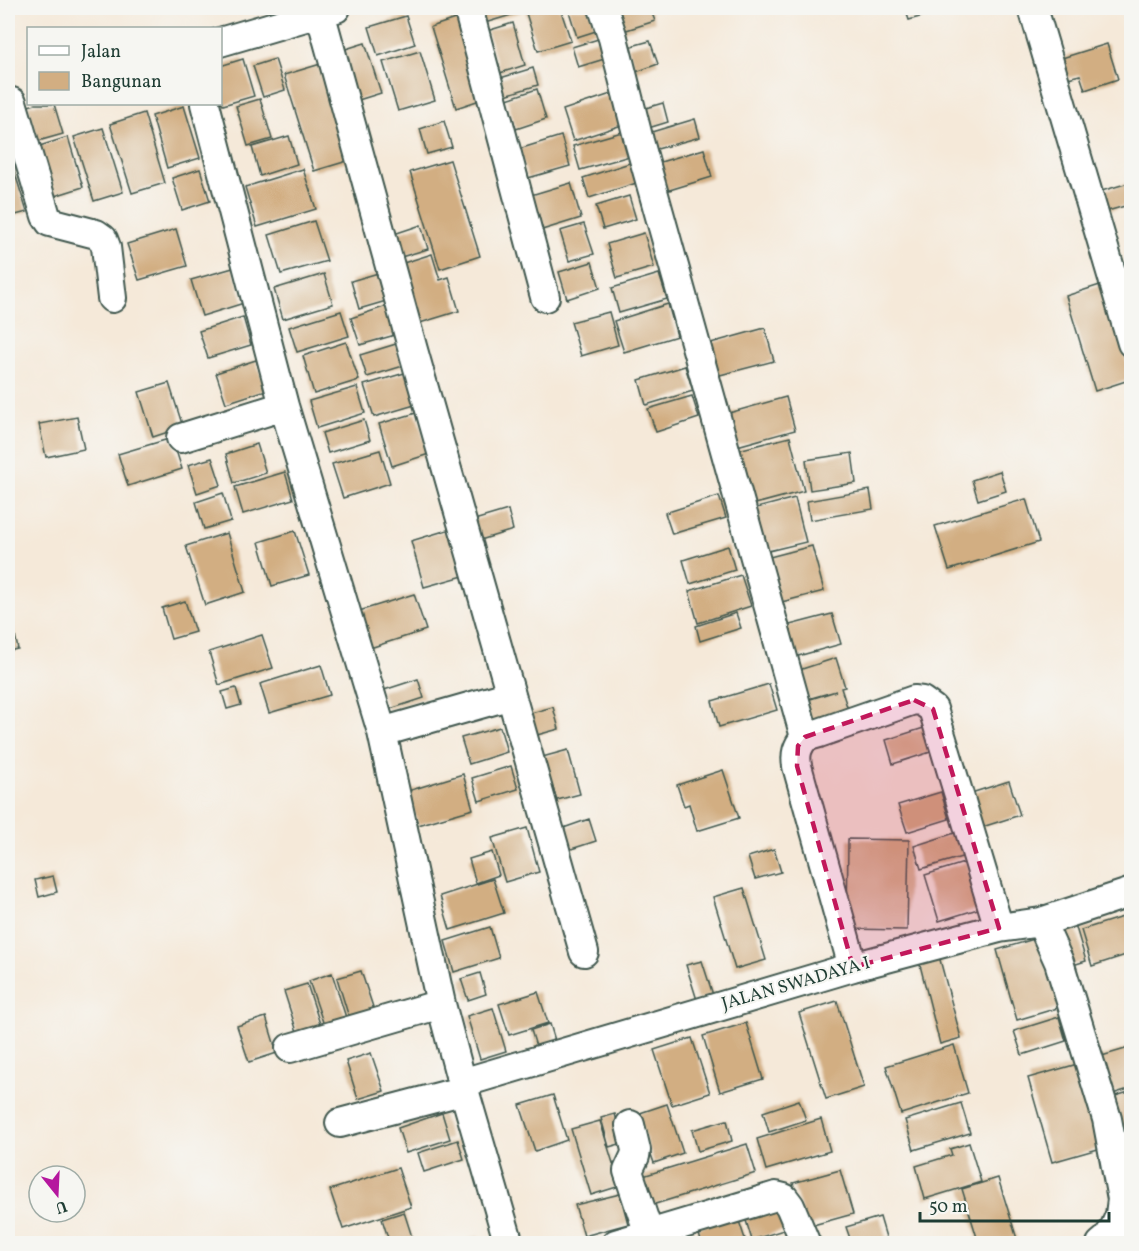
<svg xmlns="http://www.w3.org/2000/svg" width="1139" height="1251" viewBox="0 0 1139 1251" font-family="Vollkorn,serif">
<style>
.building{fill:#d2ae82}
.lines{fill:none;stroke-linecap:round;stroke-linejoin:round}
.minor-casing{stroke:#3f574d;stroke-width:32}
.minor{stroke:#fff;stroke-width:28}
.marked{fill:#c2185b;fill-opacity:0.2;stroke:#c2185b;stroke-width:4.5;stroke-dasharray:12 8;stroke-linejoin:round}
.labels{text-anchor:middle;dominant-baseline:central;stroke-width:4.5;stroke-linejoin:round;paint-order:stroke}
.street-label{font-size:18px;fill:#1f3d34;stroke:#f6f6f2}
</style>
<rect width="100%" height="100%" fill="#f6f6f2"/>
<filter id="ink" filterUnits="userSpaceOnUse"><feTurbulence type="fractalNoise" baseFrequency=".0167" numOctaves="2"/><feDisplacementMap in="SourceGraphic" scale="12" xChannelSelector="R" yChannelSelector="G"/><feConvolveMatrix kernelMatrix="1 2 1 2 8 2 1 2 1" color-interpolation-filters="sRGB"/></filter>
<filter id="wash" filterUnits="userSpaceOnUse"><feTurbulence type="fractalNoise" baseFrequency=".008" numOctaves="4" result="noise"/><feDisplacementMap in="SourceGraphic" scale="24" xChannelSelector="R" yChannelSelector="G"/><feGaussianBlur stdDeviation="1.35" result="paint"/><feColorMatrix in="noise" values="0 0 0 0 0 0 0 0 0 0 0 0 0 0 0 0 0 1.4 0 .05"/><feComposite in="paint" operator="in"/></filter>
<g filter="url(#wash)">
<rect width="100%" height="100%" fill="#f5e9d9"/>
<g id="blocks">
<path class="building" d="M473 8H519L521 12 478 25Z
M534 8H560L571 41 538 51 525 10Z
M568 8H589L596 31 577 37Z
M612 8H650L655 21 620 32Z
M905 8H951L909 20Z
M406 16 415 44 378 56 369 27Z
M458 18 483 99 456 108 431 27Z
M513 23 525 65 500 73 487 31Z
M605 37 611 57 578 67 572 47Z
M650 41 658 64 636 72 628 47Z
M365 43 381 93 352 102 336 52Z
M1107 44 1118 79 1085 90 1080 75 1068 78 1062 58Z
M420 51 435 100 398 111 383 62Z
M243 59 254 96 223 105 220 98V66Z
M275 59 285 90 263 97 253 66Z
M324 63 354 159 314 171 284 75Z
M533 68 538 85 502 96 497 79Z
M537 89 546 119 516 129 507 99Z
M614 93 625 124 573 141 563 110Z
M260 99 272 139 248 146 236 106Z
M663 103 668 122 645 129 639 110Z
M36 104H54L63 134 38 141 28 106Z
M184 106 200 158 167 168 152 116Z
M144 113 165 183 132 193 110 124Z
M695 119 700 137 650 151 645 134Z
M444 121 452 147 427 154 420 129Z
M103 128 123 192 94 201 74 137Z
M629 130 637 154 580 170 573 146Z
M289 136 297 164 260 176 252 147Z
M561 136 570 166 528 178 519 149Z
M68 137 83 187 45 199 30 149Z
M704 149 712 177 663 192 654 164Z
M450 160 480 256 440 269 410 172Z
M639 160 646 180 589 198 583 178Z
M12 164 27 212 8 217V165Z
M200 169 210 201 182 210 172 178Z
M303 169 316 209 257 227 245 187Z
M1132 182V204L1104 212 1098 192Z
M571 183 581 218 542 230 531 195Z
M629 196 636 219 603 229 596 206Z
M314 221 327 261 281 274 269 235Z
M584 224 594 254 569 261 560 231Z
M421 225 428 249 401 257 394 234Z
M176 229 187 266 139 280 127 244Z
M644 233 654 267 617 278 607 244Z
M432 254 440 280 449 277 459 311 410 326 397 265Z
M592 262 600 288 567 299 559 272Z
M233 268 244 303 202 316 191 280Z
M385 271 393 299 359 309 351 281Z
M324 274 333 304 283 319 274 289Z
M659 274 667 299 619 313 612 288Z
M1103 284 1132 379 1095 391 1066 296Z
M393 304 402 333 360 345 351 318Z
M668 304 677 336 624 352 614 321Z
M341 311 349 336 297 352 289 327Z
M609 312 618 345 581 356 571 322Z
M243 317 251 345 208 358 199 331Z
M765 328 774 361 716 376 707 344Z
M346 342 359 380 314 394 303 356Z
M396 344 403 366 367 377 360 355Z
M256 360 266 390 226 403 216 373Z
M685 366 693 391 646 405 639 380Z
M408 372 418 404 374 417 364 385Z
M169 383 183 427 153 437 139 392Z
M357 387 365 413 317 428 309 401Z
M692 396 699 418 656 432 648 409Z
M786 397 795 430 737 446 729 413Z
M416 413 429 454 392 466 379 424Z
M77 417 84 449 46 457 39 424Z
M364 420 370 440 328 453 322 433Z
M790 437 804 491 748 506 734 451Z
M172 438 182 469 128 486 118 454Z
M257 444 266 473 234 483 226 454Z
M380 450 390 483 343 498 332 464Z
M852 453 856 483 810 490 806 460Z
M212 458 221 485 197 493 188 465Z
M1000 471 1006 491 978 500 972 480Z
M285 472 293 499 243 514 235 487Z
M870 490 873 509 810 520 807 501Z
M223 493 231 521 204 529 196 502Z
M719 496 726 518 672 534 665 513Z
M795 498 806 542 760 553 749 510Z
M1026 499 1039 542 949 570 935 526Z
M508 510 513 530 477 541 471 521Z
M454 528 467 575 424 587 411 541Z
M295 531 309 575 272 586 259 542Z
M227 533 245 592 205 605 186 546Z
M728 546 735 570 690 584 683 560Z
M812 546 824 591 774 604 762 559Z
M741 575 751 606 698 623 689 591Z
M414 594 426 630 370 648 359 611Z
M185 601 195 632 171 639 162 608Z
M8 604 18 649 8 651Z
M736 613 741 628 700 641 696 626Z
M832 614 841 644 791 658 782 627Z
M262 635 273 668 219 685 209 652Z
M836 658 845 687 841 688 849 713 805 727 798 703 836 691 808 699 799 670Z
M321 665 330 695 269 713 260 684Z
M418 679 424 698 387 710 381 691Z
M769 684 777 710 719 727 712 701Z
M236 688 241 705 227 709 222 692Z
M553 707 559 729 526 738 520 716Z
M930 726 937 750 893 764 886 740Z
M500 727 507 752 469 764 461 738Z
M568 750 580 794 546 803 535 759Z
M511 766 518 789 479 801 472 778Z
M723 770 739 818 697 831 689 804 684 806 677 785Z
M463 774 473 809 418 825 408 791Z
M1009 781 1020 815 979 828 968 794Z
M941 792 949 819 907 832 898 805Z
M589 819 596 841 562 852 555 831Z
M527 828 539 872 505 882 492 838Z
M958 832 965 856 921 869 914 846Z
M848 839 909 840 907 930 847 929Z
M774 849 781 872 755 879 748 857Z
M492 852 499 875 476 883 469 859Z
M967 862 981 908 939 921 925 875Z
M53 876 57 892 39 897 35 880Z
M493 879 504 913 450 930 440 896Z
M744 888 766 960 735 969 713 897Z
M1132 914V953L1092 966 1081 930Z
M1075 924 1086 961 1063 968 1053 931Z
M490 927 499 958 454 972 445 941Z
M1041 937 1061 1007 1017 1020 997 950Z
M939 956 961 1038 940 1044 919 961Z
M702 961 713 995 697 1000 686 965Z
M361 971 376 1016 351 1024 337 978Z
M332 973 348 1024 326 1031 309 981Z
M480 973 486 994 468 1000 461 979Z
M307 984 322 1030 299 1038 284 991Z
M538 992 548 1023 509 1035 499 1004Z
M837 1001 864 1087 826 1099 799 1013Z
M493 1008 506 1051 480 1059 467 1016Z
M266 1017 277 1053 249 1062 237 1026Z
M1059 1017 1066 1041 1022 1055 1014 1031Z
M746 1023 763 1079 720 1092 703 1036Z
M550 1024 557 1047 538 1053 531 1030Z
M692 1038 710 1093 672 1105 654 1050Z
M954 1045 968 1093 901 1114 886 1066Z
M1132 1047V1088L1106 1096 1095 1058Z
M371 1053 384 1091 358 1099 346 1061Z
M1081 1063 1105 1147 1052 1162 1028 1078Z
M1132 1091V1129L1123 1131 1112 1097Z
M553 1095 567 1140 535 1151 520 1105Z
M799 1100 806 1120 769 1132 763 1112Z
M961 1103 970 1133 914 1150 905 1120Z
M667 1104 683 1153 654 1163 637 1114Z
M442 1113 450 1139 406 1153 398 1128Z
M615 1114 623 1143 609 1147 601 1118Z
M821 1119 830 1151 766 1170 757 1139Z
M727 1120 732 1141 698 1151 692 1130Z
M600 1121 620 1186 591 1195 571 1129Z
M458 1140 464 1159 424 1172 418 1153Z
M969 1143 981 1182 925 1199 916 1166 952 1155 950 1149Z
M747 1144 756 1173 652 1205 643 1176Z
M398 1168 411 1207 343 1229 330 1190Z
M840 1170 853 1214 806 1227 793 1183Z
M998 1178 1018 1242 1014 1244H979L962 1189Z
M620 1194 628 1224 584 1236 575 1205Z
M786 1202 793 1227 752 1240 744 1214Z
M404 1212 413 1240 402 1244H390L382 1219Z
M737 1215 746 1242 702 1244 697 1228Z
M880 1217 888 1244H852L846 1227Z
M684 1229 689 1244H642Z
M478 1236 481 1244H455V1243Z"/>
</g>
</g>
<g filter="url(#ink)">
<use href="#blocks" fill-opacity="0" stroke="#3f574d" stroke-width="1.5"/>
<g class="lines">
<defs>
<path id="minor" d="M468 8 545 297
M603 8 613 38 639 141 805 737 819 733 914 700 922 701 933 709 999 928
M1033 8 1132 343
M320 12 413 350 584 952
M220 42 336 8
M12 102 46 216 50 222 96 234 103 239 106 247 112 298
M205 104 284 406 382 732 441 1004 462 1083 509 1244
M181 438 284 406
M382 732 511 695
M805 737C797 747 795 754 797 766L853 967
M1041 922 1059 962 1107 1119 1122 1199 1120 1215 1115 1227 1107 1239 1101 1244
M290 1048 441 1004
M462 1083 853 967 999 928 1041 922 1132 892
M340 1123 465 1090
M630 1125 636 1150 635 1156 628 1171 649 1234
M616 1244 776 1196 784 1198 790 1206 806 1244"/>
</defs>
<use href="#minor" class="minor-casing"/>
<use href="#minor" class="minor"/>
</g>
</g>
<path class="marked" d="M914 700 933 709 999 928 853 967 797 766 798 746 805 737Z"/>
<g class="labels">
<g class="street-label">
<text transform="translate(796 984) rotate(-16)">JALAN SWADAYA I</text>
</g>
</g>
<rect width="1139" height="1251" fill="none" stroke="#f6f6f2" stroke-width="30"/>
<rect x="27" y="27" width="195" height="78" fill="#f6f6f2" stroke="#a0aca6" stroke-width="1.5"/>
<rect x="39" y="46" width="30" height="9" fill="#ffffff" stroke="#a0aca6" stroke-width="1.5"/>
<text x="81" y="57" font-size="18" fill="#1f3d34">Jalan</text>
<rect x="39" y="72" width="30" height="18" fill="#d2ae82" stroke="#a0aca6" stroke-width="1.5"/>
<text x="81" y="87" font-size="18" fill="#1f3d34">Bangunan</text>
<g transform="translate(57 1194) rotate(162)"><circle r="28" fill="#f6f6f2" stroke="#a0aca6" stroke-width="1.5"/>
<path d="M0-4.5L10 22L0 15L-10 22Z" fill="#b5179e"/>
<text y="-9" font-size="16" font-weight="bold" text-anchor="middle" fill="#1f3d34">U</text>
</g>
<path d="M920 1212v9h189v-9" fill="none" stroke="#1f3d34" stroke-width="3"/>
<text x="929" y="1212" font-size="18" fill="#1f3d34" stroke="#f6f6f2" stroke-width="4.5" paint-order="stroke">50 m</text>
</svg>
